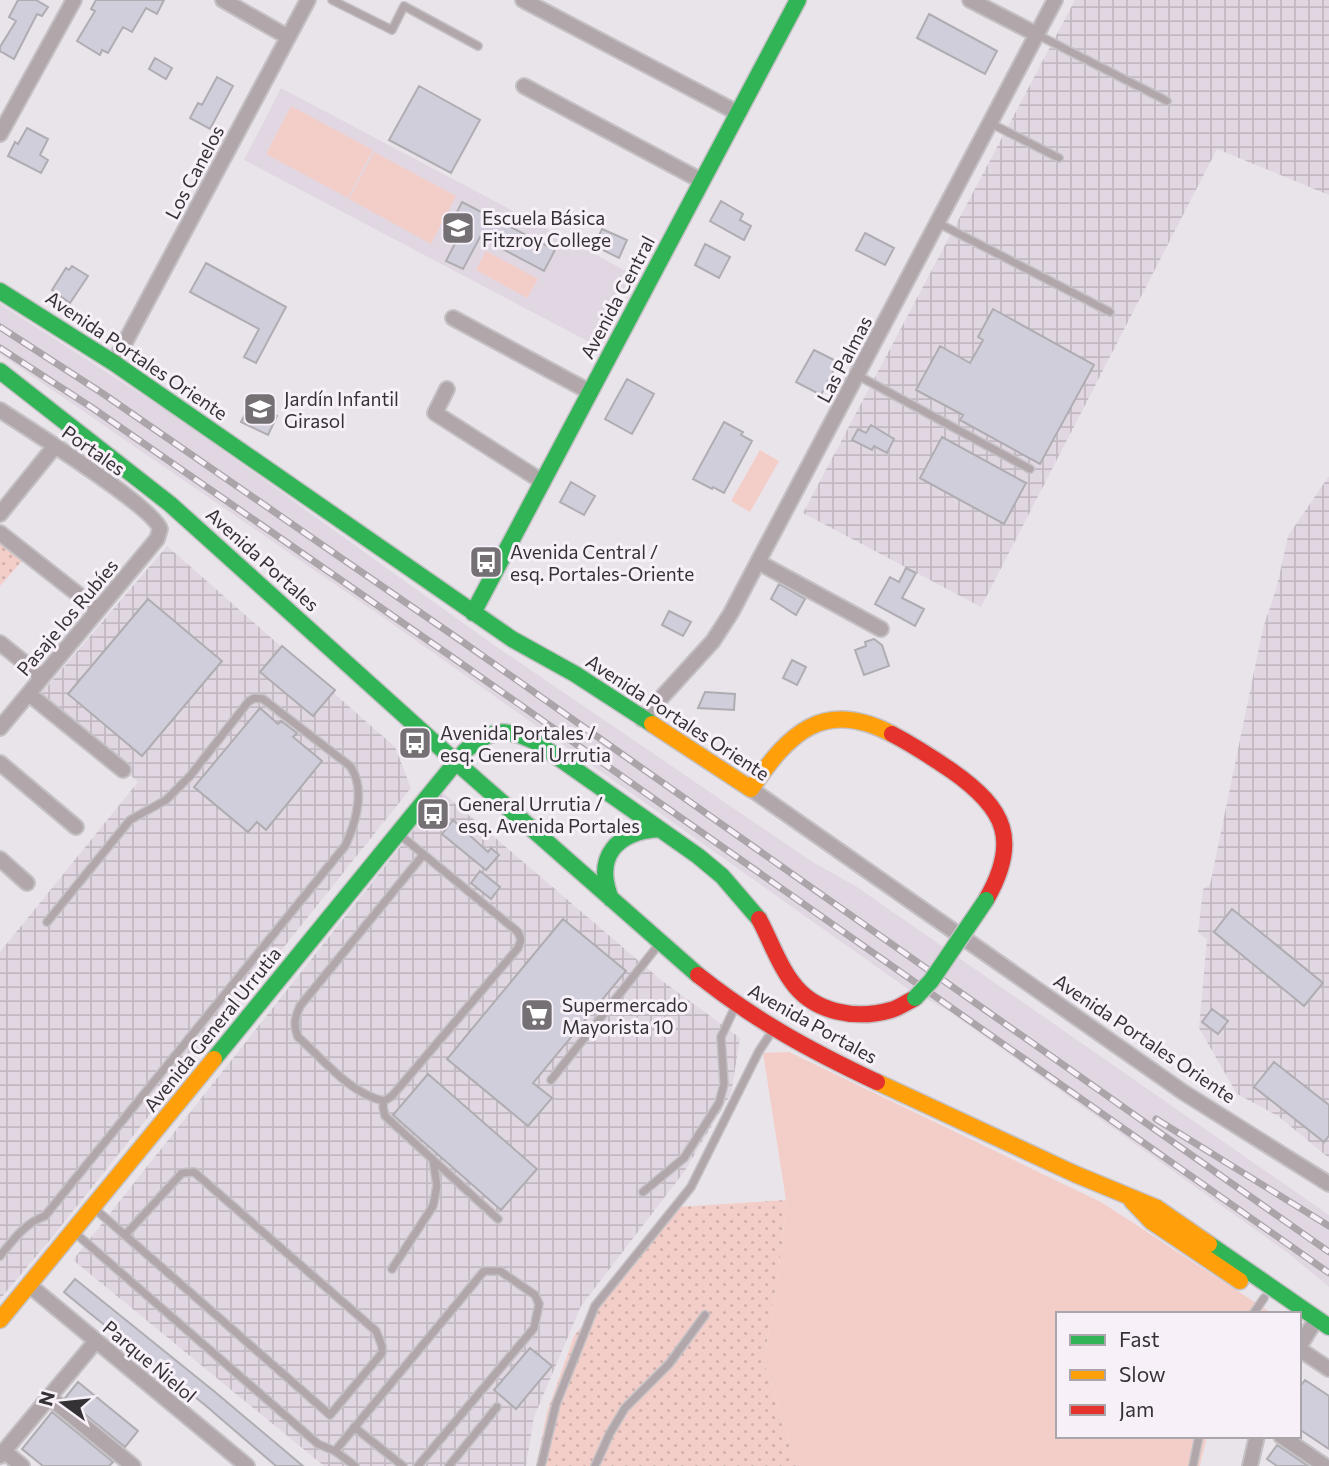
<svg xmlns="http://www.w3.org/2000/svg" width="1329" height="1466" viewBox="0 0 1329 1466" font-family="Commissioner,sans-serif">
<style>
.built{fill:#e1d7e2}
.industrial{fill:url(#industrial-grid)}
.grass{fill:url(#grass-dots)}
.garden{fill:#f3cec9}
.building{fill:#d0ceda;stroke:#afadb2;stroke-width:2}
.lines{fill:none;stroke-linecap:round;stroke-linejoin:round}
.lane-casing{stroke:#c4c1c5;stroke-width:10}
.street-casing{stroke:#c4c1c5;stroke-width:18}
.fast-casing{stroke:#c4c1c5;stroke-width:19}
.slow-casing{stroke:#c4c1c5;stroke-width:19}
.jam-casing{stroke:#c4c1c5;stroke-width:19}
.lane{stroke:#b1a7ab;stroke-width:7}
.street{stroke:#b1a7ab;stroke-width:14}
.fast{stroke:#30b455;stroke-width:16}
.slow{stroke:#ff9f0a;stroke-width:16}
.jam{stroke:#e5322d;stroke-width:16}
.rail-casing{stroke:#aba4a9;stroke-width:7}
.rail{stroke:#f8f0f9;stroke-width:4.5;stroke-dasharray:13;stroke-linecap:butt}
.fast-bridge-casing{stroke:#c4c1c5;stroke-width:19;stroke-linecap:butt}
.fast-bridge{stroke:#30b455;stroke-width:16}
.labels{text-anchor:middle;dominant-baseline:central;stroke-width:6;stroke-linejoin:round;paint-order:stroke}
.street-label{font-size:19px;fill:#353235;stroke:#f8f0f9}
.poi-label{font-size:19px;fill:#353235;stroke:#f8f0f9;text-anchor:start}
</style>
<defs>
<pattern id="industrial-grid" width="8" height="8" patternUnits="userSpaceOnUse" patternTransform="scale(1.75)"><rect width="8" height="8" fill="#e1d7e2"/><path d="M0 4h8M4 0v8" fill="none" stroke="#c2b9c2"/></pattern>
<pattern id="grass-dots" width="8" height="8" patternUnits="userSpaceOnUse" patternTransform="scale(1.75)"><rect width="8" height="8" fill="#f3cec9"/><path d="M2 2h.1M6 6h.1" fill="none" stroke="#d1b1ad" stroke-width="1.8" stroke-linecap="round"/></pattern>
</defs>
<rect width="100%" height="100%" fill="#e9e4ea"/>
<path class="built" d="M281 88 632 274 595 345 244 160Z
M0 304 172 414 494 645 811 861 857 887 1329 1215V1287L1288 1253 947 1010 908 989 384 618 0 354Z"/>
<path class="industrial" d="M1075 0H1329V195L1217 149 981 607 803 513Z
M1329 476V1158L1278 1116 1237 1094 1199 1028 1207 939 1198 933 1203 889 1210 885 1263 628 1277 586 1288 536Z
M167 546 395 747 411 788 49 1241 0 1299V952L138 782 39 696Z
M443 793 661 980 740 1038 731 1094 684 1172 581 1306 534 1417 526 1466H324L73 1260Z"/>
<path class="grass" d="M0 542 22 561 0 586Z
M786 1200 782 1245 764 1363 797 1466H536L547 1412 574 1336 678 1207Z"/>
<path class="garden" d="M291 106 373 150 348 198 266 154Z
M374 152 456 196 431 244 349 199Z
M486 251 538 279 527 298 476 270Z
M760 450 779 461 750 512 731 501Z
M789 1052 1101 1202 1273 1314H1058V1436H1207L1200 1466H797L764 1363 782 1245 786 1200 763 1053Z"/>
<path class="building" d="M18 0H36L48 7 42 16 37 14 14 59 0 51V47L16 21 9 17Z
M96 0H164L157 14 146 8 132 32 123 27 108 53 102 50 100 55 77 41 95 11 91 9Z
M929 14 997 51 985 74 917 38Z
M155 58 172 68 166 79 149 69Z
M217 77 233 86 210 129 190 118 198 103 202 105Z
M419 86 480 120 451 173 389 140Z
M27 128 48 139 40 155 48 160 41 173 8 156 15 142 18 144Z
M721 201 743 214 740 220 751 226 744 240 710 221Z
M462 202 555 250 544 271 480 237 463 269 446 261 463 228 452 222Z
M602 229 627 240 619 258 603 250 606 244 597 240Z
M865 233 894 248 885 265 856 250Z
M705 244 730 257 719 278 695 265Z
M206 263 286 307 256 363 244 357 259 329 190 292Z
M72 266 88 276 70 303 52 290 66 268 69 270Z
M993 309 1094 365 1040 464 960 420 963 415 916 390 940 346 970 363 983 340 978 337Z
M814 350 838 362 821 395 796 382Z
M627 379 654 394 632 434 605 419Z
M251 402 277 416 268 435 241 422Z
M724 422 743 432 741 435 752 441 724 493 713 487 712 489 693 479Z
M871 425 894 439 887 453 874 446 872 450 852 440 858 429 866 433Z
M942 437 1026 483 1004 524 920 478Z
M571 482 595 496 584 515 560 502Z
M906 568 916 573 902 598 924 609 915 626 875 604 890 577 899 582Z
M779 584 805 599 796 615 771 599Z
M148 599 222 661 142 756 68 694Z
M669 611 691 622 683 636 662 625Z
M874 639 882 645 889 666 864 675 855 650 866 646 865 642Z
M282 646 335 690 313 716 260 672Z
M792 660 806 667 797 685 783 678Z
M705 692 735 694 734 710 698 708Z
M260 708 278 724 281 721 297 733 293 737 322 761 266 830 257 822 248 832 194 787Z
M453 820 488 852 491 848 499 855 486 870 442 834Z
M480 871 500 887 491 899 471 883Z
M1232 909 1323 983 1304 1006 1214 932Z
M563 919 626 971 533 1083 552 1098 528 1126 447 1059Z
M1212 1009 1228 1021 1218 1034 1202 1022Z
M1274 1062 1329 1105V1136L1324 1142 1254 1087Z
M428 1074 537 1169 501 1210 393 1115Z
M75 1279 215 1392 303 1466H276L205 1405 87 1311 64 1292Z
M530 1348 552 1366 516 1409 494 1390Z
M1305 1380 1329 1396V1449L1299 1429V1388Z
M78 1382 138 1431 125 1447 65 1398Z
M52 1412 113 1462 109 1466H43L22 1449Z
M1277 1445 1308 1466H1277L1267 1459Z"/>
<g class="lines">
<defs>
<path id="lane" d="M332 0 392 30 404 6 478 46
M1036 34 1167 101
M990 123 1059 158
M938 223 1110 312
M857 375 1030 469
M400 835 518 932 521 940 518 948 392 1096 384 1101 383 1107 385 1116 498 1219
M551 1080 660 943
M384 1101C350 1094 323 1059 298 1037 293 1024 295 1018 300 1006L423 855
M643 1192 684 1158 719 1103 724 1084 721 1037 735 1007
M94 1208 330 1415 382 1353V1346L376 1331 194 1172 182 1173 126 1234
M74 1232 318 1444 335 1451 355 1466
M0 1256C13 1240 25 1223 45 1216L345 846C356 823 366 788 350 766L263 699 255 698 249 701 190 776 166 800 130 820 47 922
M392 1269 433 1206 437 1186 433 1160
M1253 1314 1264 1298
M354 1427 403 1466
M335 1451 484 1271H500L535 1295 539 1304 534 1328 418 1466
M449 1466 497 1407
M541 1466 556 1404 595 1306 691 1187 759 1051 773 1030
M595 1466 610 1433 625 1408 669 1364 705 1315
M1193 1466 1199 1436"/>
<path id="street" d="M223 0 288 37
M523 0 738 113
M970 0 1036 34
M524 86 702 181
M0 134 74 0
M453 318 590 392
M114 363 308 0
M447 389 435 413 543 482
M0 410C27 428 153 506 160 529L157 539 0 728
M0 514 55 446
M0 533 98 610
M758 562 881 629
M0 643 42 677
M29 694 123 770
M642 719 713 641 731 613 1055 0
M0 763 76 827
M751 789 1183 1092 1329 1184
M0 859 27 883
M29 1285 247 1466
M1299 1347 1317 1318
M1299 1349 1329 1369
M49 1397 133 1466
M1281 1436 1325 1466
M4 1451 22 1466
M0 1456 96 1341
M1250 1466 1257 1436"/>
<path id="fast" d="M0 291 114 363 512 639 575 674 652 724
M0 371 170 504 456 762 698 975
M473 613 798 0
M611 899C594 857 616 832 659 829
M214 1059 465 751C491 729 505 727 536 742L698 856 722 876 759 919
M1209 1244 1329 1327"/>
<path id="slow" d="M652 724 751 789C789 733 823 698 892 734
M877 1082 1075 1174 1157 1208 1209 1244
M1132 1201 1151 1221 1240 1281
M0 1320 214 1059"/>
<path id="jam" d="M892 734C913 745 933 758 952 771 1006 809 1020 841 986 900
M759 919C770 939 778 964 792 982 814 1013 856 1020 891 1010 899 1008 907 1002 915 998
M698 975C756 1021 811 1051 877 1082"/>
</defs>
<use href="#lane" class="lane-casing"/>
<use href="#street" class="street-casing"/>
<use href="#fast" class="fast-casing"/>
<use href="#slow" class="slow-casing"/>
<use href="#jam" class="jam-casing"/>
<use href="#lane" class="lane"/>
<use href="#street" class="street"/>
<use href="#fast" class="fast"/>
<use href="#slow" class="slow"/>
<use href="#jam" class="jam"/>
<defs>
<path id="rail" d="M0 327 102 393 460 640 1329 1252
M0 348 91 407 452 657 1329 1273
M1156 1119 1329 1226"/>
</defs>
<use href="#rail" class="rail-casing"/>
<use href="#rail" class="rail"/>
<defs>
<path id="fast-bridge" d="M915 998 931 981 986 900"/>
</defs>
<use href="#fast-bridge" class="fast-bridge-casing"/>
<use href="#fast-bridge" class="fast-bridge"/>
</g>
<defs>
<symbol id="school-square" viewBox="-11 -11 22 22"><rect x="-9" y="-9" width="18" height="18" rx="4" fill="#747074" stroke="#f8f0f9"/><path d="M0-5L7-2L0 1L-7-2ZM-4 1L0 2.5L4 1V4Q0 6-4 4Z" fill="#fff"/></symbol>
<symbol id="bus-square" viewBox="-11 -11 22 22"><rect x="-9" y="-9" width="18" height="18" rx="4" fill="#747074" stroke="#f8f0f9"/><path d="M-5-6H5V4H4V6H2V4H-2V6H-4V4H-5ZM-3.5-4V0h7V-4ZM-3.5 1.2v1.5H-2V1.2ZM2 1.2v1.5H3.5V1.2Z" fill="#fff"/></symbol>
<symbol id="supermarket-square" viewBox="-11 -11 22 22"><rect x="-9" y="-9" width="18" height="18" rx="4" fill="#747074" stroke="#f8f0f9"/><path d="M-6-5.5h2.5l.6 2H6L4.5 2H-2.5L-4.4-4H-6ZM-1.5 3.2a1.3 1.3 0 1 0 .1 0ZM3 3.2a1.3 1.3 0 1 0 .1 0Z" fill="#fff"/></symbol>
</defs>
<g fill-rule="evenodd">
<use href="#school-square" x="439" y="209" width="38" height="38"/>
<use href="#school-square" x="241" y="390" width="38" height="38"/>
<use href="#bus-square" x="467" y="543" width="38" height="38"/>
<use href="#bus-square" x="396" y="724" width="38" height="38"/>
<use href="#bus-square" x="414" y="795" width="38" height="38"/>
<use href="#supermarket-square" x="518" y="996" width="38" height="38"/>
</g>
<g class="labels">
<g class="street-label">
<text transform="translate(194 172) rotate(-62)">Los Canelos</text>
<text transform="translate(617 297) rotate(-62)">Avenida Central</text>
<text transform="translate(137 355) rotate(34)">Avenida Portales Oriente</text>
<text transform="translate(844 359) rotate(-62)">Las Palmas</text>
<text transform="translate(94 450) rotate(35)">Portales</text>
<text transform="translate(263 559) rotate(42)">Avenida Portales</text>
<text transform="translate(67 617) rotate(-50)">Pasaje los Rubíes</text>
<text transform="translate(678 717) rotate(33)">Avenida Portales Oriente</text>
<text transform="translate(813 1023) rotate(29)">Avenida Portales</text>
<text transform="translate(212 1029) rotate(-51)">Avenida General Urrutia</text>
<text transform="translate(1145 1038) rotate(34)">Avenida Portales Oriente</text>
<text transform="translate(150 1361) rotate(40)">Parque Ńielol</text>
</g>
<g class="poi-label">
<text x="482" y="217">Escuela Básica<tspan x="482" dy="22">Fitzroy College</tspan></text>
<text x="284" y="398">Jardín Infantil<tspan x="284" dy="22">Girasol</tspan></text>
<text x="510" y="551">Avenida Central /<tspan x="510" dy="22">esq. Portales-Oriente</tspan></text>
<text x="440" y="732">Avenida Portales /<tspan x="440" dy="22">esq. General Urrutia</tspan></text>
<text x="458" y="803">General Urrutia /<tspan x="458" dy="22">esq. Avenida Portales</tspan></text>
<text x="562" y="1004">Supermercado<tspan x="562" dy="22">Mayorista 10</tspan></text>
</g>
</g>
<rect x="1056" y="1312" width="245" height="126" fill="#f8f0f9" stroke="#aaa4ab" stroke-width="2"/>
<rect x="1070" y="1335" width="35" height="10" fill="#30b455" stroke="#aaa4ab" stroke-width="2"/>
<text x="1119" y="1347" font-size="21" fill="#353235">Fast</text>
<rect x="1070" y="1370" width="35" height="10" fill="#ff9f0a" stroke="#aaa4ab" stroke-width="2"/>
<text x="1119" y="1382" font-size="21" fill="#353235">Slow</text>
<rect x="1070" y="1405" width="35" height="10" fill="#e5322d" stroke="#aaa4ab" stroke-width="2"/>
<text x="1119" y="1417" font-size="21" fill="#353235">Jam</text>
<g transform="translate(63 1403) rotate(285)" stroke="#f8f0f9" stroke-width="5" paint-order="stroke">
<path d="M0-5L12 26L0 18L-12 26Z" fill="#353235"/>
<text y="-10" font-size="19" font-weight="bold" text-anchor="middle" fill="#353235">N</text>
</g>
</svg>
